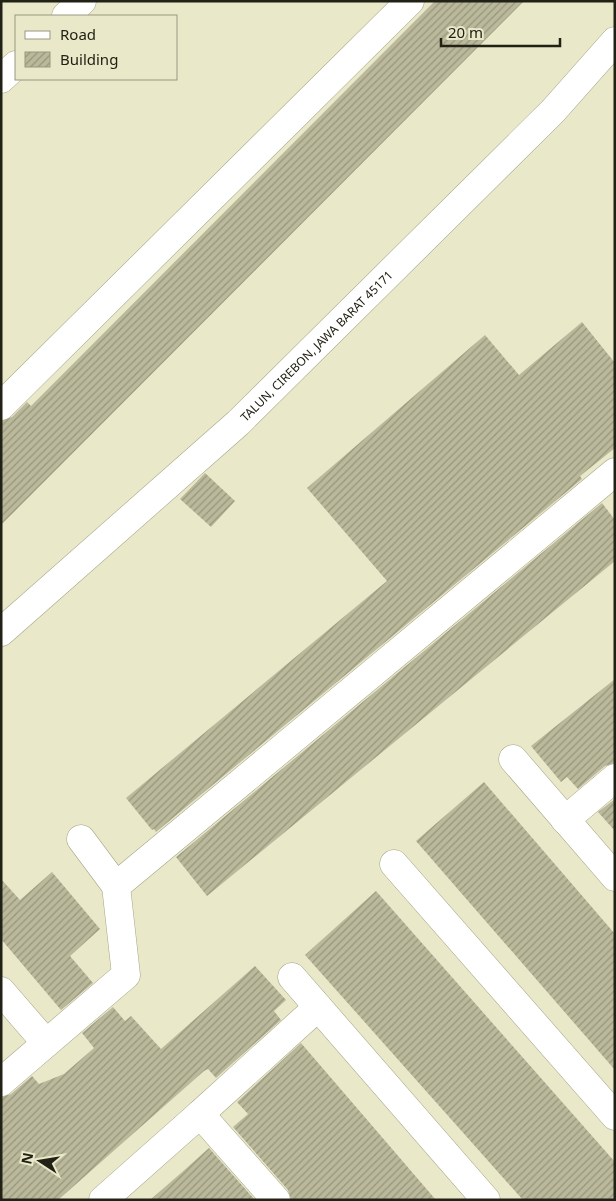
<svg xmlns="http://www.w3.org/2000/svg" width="616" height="1201" viewBox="0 0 616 1201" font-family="'Noto Sans',sans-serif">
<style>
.building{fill:url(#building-hatch)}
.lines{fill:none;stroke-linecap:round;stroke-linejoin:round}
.minor-casing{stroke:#a5a386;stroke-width:29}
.minor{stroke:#fff;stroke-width:28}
.labels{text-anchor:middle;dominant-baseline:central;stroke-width:4;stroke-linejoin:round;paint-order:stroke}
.street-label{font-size:12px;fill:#222116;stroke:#e9e8c9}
</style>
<defs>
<pattern id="building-hatch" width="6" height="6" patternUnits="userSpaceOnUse" patternTransform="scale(1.25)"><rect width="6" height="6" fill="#bab99b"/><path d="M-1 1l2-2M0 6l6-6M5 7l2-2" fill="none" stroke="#97967d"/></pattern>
</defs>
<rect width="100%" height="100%" fill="#e9e8c9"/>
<path class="building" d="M435 1H524L1 525V421L12 417 27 402 31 406Z
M582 322 615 363V448L580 476 582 479 156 832 154 829 152 830 126 798 387 581 307 488 485 335 519 375Z
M205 473 235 501 211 527 180 499Z
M602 503 615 520V561L207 896 176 857Z
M615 679V763L605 766 578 789 567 777 561 782 531 746Z
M484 782 615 934V1070L416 841Z
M615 799V831L598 812Z
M52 872 100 929 70 956 93 983 61 1010 1 939V879L20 900Z
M376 891 615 1162V1200H523L305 955Z
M255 966 286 1000 274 1011 281 1020 216 1078 208 1069 204 1071 58 1200H1V1097L11 1094 32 1076 39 1084 64 1074 94 1048 82 1033 113 1007 125 1021 131 1016 161 1049Z
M301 1043 387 1143 436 1200H291L288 1190 233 1127 248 1114 237 1102Z
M209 1148 255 1200H150L181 1173Z"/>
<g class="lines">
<defs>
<g id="minor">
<path d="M66 16 82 1"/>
<path d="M1 79 16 65"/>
<path d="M1 406 410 1"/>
<path id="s1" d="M1 632 238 423 553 111 615 41"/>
<path d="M513 759 615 877"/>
<path d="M565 820 615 778"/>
<path d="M81 839 116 886"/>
<path d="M394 864 615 1116"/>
<path d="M292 977 486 1200"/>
<path d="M1 991 46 1043"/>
<path d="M1 1082 126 975 116 886 615 472"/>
<path d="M200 1114 318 1007"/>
<path d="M103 1200 200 1114 276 1200"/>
</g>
</defs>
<use href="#minor" class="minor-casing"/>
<use href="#minor" class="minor"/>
</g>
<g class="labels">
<g class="street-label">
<text stroke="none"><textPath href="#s1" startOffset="426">TALUN, CIREBON, JAWA BARAT 45171</textPath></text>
</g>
</g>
<rect width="616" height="1201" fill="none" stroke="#222116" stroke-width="5"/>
<rect x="15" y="15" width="162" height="65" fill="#e9e8c9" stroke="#999881"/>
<rect x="25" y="31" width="25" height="8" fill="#ffffff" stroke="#999881"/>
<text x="60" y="40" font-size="15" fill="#222116">Road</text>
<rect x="25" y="52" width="25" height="15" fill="url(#building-hatch)" stroke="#999881"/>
<text x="60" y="65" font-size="15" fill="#222116">Building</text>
<g transform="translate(40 1161) rotate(282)" stroke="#e9e8c9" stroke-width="4" paint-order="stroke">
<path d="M0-4L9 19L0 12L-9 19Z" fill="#222116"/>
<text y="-8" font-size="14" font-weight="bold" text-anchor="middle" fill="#222116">N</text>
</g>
<path d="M441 38v8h119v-8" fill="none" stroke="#222116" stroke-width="2.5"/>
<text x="448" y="38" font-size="15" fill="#222116" stroke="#e9e8c9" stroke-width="4" paint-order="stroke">20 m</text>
</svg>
